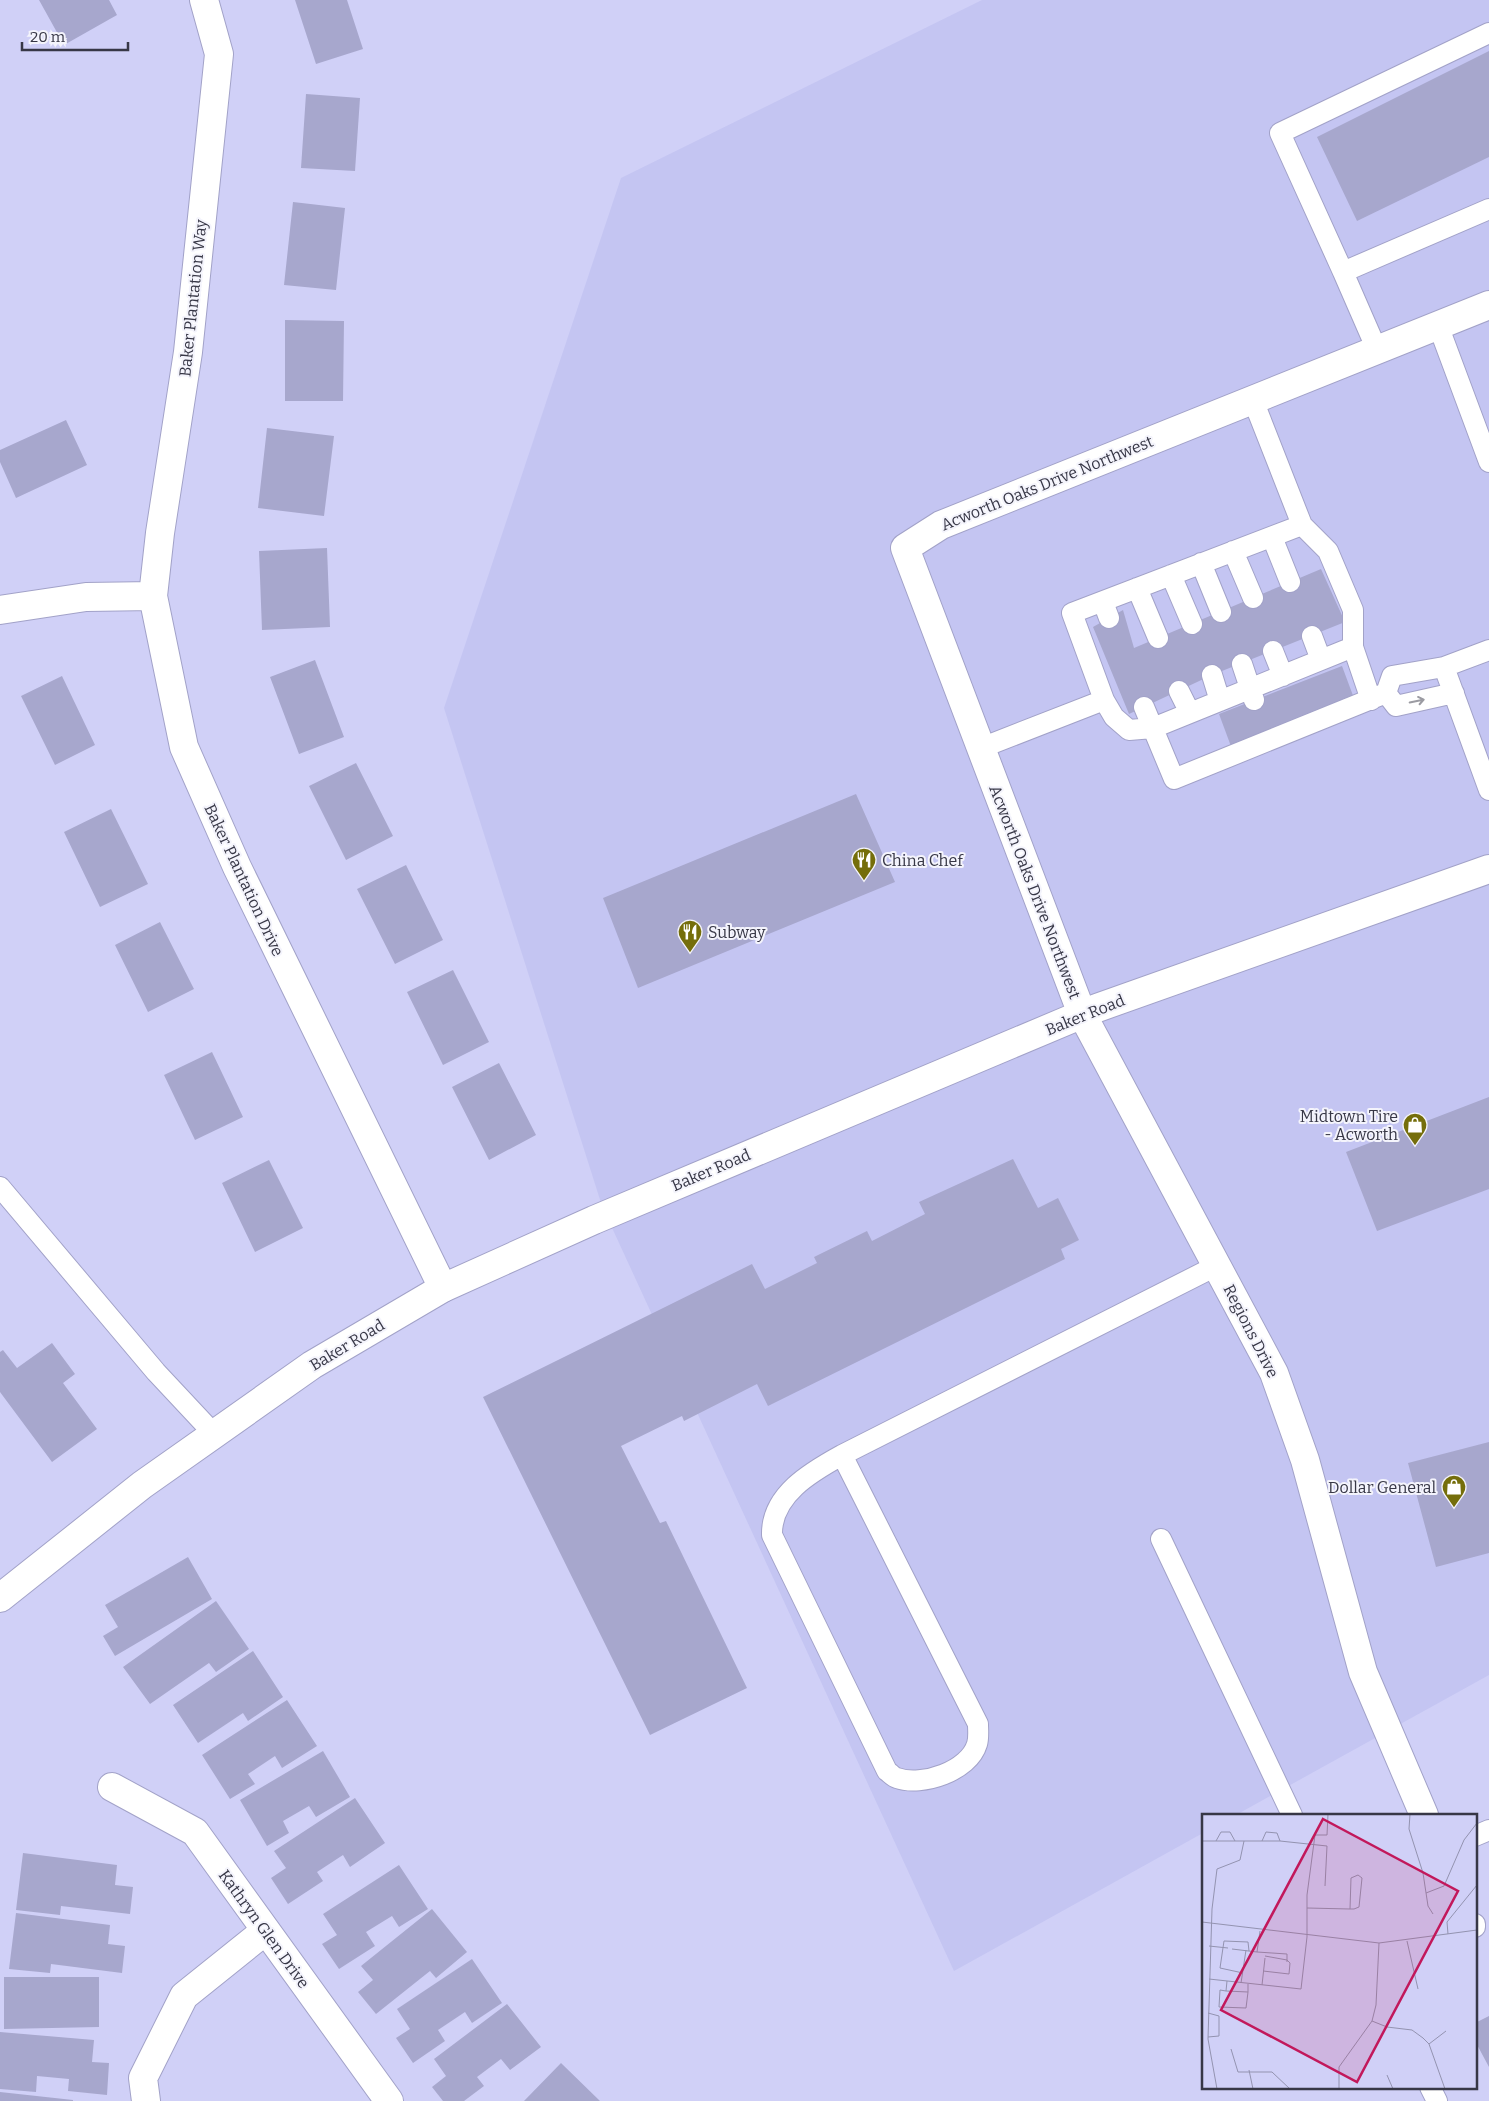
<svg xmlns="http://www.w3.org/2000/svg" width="1489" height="2101" viewBox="0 0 1489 2101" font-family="Bitter,serif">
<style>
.built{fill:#c4c5f2}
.building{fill:#a7a7cd}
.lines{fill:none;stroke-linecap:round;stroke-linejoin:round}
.service-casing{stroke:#a2a2c8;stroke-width:22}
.minor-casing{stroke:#a2a2c8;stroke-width:30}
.secondary-casing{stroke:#a2a2c8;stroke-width:30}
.service{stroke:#fff;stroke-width:20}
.minor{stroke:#fff;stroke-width:28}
.secondary{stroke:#fff;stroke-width:28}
.oneway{stroke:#9b9ba2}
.labels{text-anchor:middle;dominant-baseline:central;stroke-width:4;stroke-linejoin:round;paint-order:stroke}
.street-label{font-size:16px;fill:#373746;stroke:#f4f4fc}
.poi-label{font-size:16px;fill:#373746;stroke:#f4f4fc;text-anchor:start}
.inset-road{fill:none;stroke:#9393b0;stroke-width:1}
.view{fill:#c2185b;fill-opacity:0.15;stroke:#c2185b;stroke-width:2.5}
.inset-edge{fill:none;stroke:#373746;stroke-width:2.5}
</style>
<rect width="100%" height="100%" fill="#d0d0f7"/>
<path class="built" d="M982 0H1489V1675L1236 1815H1203V1833L954 1971 602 1206 444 708 621 178Z"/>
<path class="building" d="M39 0H109L117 15 64 45Z
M295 0H347L363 49 316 64Z
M1489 51V157L1357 221 1317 137Z
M306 94 360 98 355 171 301 168Z
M293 202 345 208 336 290 284 285Z
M285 320 344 321 343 401H285Z
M66 420 87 465 16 498 0 462V450Z
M267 428 334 436 324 516 258 508Z
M327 548 330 627 262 630 259 551Z
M1321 569 1345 622 1212 675 1129 714 1093 627 1123 610 1134 648Z
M315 660 344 737 299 754 270 677Z
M1342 666 1355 701 1232 749 1219 714Z
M62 676 95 745 55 765 21 696Z
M356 763 393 836 346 860 309 786Z
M856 794 895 882 638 988 603 898Z
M111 809 148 884 100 907 64 832Z
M406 865 443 940 395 964 357 889Z
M160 922 194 989 148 1012 115 945Z
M453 970 489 1042 443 1065 407 992Z
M212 1052 243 1117 195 1140 164 1075Z
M499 1063 536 1135 489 1160 452 1087Z
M1489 1097V1189L1377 1231 1346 1152Z
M1013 1159 1038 1208 1058 1198 1079 1240 1061 1249 1065 1259 768 1406 757 1384 684 1421 682 1416 621 1446 660 1523 666 1521 747 1688 650 1735 483 1397 752 1264 765 1289 817 1263 814 1257 867 1231 872 1241 925 1214 919 1202Z
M269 1160 303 1228 255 1252 222 1183Z
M52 1343 75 1374 63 1383 97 1429 52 1462 0 1392V1352L3 1350 17 1368Z
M1489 1442V1553L1436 1567 1408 1463Z
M188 1557 212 1599 115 1656 103 1636 118 1627 105 1605Z
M216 1601 249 1649 216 1672 209 1663 150 1704 123 1667Z
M253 1651 283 1697 248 1721 243 1713 198 1743 173 1705Z
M287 1700 317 1746 282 1768 275 1756 248 1774 255 1784 230 1799 202 1755Z
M323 1751 350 1797 316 1817 309 1806 283 1821 289 1833 267 1846 240 1800Z
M355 1798 385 1843 350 1867 343 1855 317 1872 323 1881 288 1904 271 1878 286 1868 274 1851Z
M23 1853 117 1865 115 1885 133 1887 130 1914 61 1906 60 1915 16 1910Z
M399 1865 428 1909 399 1927 392 1916 366 1932 375 1946 339 1969 322 1944 337 1935 323 1914Z
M432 1909 467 1952 436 1978 430 1971 376 2014 358 1992 373 1980 361 1966Z
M16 1913 110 1925 108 1944 125 1946 122 1973 51 1964 50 1973 9 1969Z
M472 1959 502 2003 472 2023 465 2012 438 2030 445 2041 413 2063 396 2038 410 2029 397 2009Z
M4 1977H99V2027L4 2029Z
M507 2004 541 2047 510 2070 501 2059 477 2077 484 2086 464 2101H443L432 2087 446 2076 434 2059Z
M1489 2016V2067L1475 2041V2023Z
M0 2032 94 2040 92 2062 109 2063 107 2095 68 2091 69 2079 37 2076 36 2092 0 2089Z
M561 2063 600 2101H524Z
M0 2092 73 2100V2101H0Z"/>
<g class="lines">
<defs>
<path id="service" d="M1343 272 1280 133 1489 33
M1438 325 1489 462
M1377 350 1343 272 1489 209
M1253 400 1302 525 1328 551 1353 610V647
M1302 525 1072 613 1104 700 1114 717 1129 730 1153 728 1353 647 1371 700
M1272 537 1290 582
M1233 551 1253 598
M1201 563 1221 612
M1171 575 1192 624
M1137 588 1158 638
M1103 602 1109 618
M1312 636 1321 660
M1489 650 1444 667 1489 790
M1273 651 1283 676
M1242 664 1254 700
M1212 675 1220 701
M1179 691 1190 713
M1386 693 1396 706 1454 693
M1144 707 1174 779 1386 693 1392 676 1444 667
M981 748 1104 700
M0 1187 156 1372 214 1434
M842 1455 978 1724C978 1730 979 1738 977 1744 969 1771 922 1787 897 1778 893 1777 890 1773 887 1771L772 1535C771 1495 811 1472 842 1455L1216 1266
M1161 1539 1292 1815
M1475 1836 1489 1830
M1475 1924V1927
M1430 2087 1437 2101"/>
<path id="minor" d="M204 0 219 54 188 352 160 533 153 596 184 747 237 867 443 1288
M0 610 86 597 153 596
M112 1787 195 1832 389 2101
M1424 1815 1363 1672 1305 1460 1274 1373 1082 1014 905 548 941 525 1489 305
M146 2101 143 2078 184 1996 265 1931"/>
<path id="secondary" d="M0 1598 142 1485 312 1365 443 1288 594 1220 1097 1008 1489 869"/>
</defs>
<use href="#service" class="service-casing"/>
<use href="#minor" class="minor-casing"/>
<use href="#secondary" class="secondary-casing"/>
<use href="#service" class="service"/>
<use href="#minor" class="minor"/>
<use href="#secondary" class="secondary"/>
</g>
<defs><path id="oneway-shaft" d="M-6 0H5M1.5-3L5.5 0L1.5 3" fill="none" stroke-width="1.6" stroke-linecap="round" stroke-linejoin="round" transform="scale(1.25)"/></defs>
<use class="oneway" href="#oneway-shaft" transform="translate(1417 701) rotate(-12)"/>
<defs>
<symbol id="restaurant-pin" viewBox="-11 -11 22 30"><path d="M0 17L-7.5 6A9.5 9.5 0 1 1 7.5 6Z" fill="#756e0b" stroke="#f4f4fc"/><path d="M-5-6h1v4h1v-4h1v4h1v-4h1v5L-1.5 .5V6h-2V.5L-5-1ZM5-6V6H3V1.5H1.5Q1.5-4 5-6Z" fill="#fff"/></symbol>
<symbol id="shop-pin" viewBox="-11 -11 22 30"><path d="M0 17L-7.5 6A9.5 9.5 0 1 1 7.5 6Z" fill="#756e0b" stroke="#f4f4fc"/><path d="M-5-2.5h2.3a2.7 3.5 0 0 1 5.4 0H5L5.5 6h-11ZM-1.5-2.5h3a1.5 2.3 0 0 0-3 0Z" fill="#fff"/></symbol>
</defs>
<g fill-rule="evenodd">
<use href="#restaurant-pin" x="850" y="846" width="28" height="38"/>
<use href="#restaurant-pin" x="676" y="918" width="28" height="38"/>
<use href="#shop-pin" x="1401" y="1111" width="28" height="38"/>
<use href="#shop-pin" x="1440" y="1473" width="28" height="38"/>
</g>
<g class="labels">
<g class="street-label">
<text transform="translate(193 298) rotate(-84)">Baker Plantation Way</text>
<text transform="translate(1047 483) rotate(-22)">Acworth Oaks Drive Northwest</text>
<text transform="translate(244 880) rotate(65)">Baker Plantation Drive</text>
<text transform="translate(1035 892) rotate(69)">Acworth Oaks Drive Northwest</text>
<text transform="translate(1085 1015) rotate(-22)">Baker Road</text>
<text transform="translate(711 1170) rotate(-23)">Baker Road</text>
<text transform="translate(1251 1331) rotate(63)">Regions Drive</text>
<text transform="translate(347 1345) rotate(-31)">Baker Road</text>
<text transform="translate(264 1929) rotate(54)">Kathryn Glen Drive</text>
</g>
<g class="poi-label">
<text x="882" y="860">China Chef</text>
<text x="708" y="932">Subway</text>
<text x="1398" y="1116" text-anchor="end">Midtown Tire<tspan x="1398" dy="18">- Acworth</tspan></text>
<text x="1436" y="1487" text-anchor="end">Dollar General</text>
</g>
</g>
<g transform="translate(1202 1814)">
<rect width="275" height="275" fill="#d0d0f7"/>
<path class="inset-road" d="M208 0 207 15 221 59 226 92 231 100M0 27H78L125 32 123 72M14 27 19 18H28L33 27M60 27 64 18 75 19 78 27M224 79 242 72 262 26 275 9M105 94 148 95H152L157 93 160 64 156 61 149 64 148 95M0 108 177 129 275 116M246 120 245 108 275 71M205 127 216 175M7 132 26 134M30 135 55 138 58 117M55 138 85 140V148M63 142 85 146M61 157 87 160 88 149 85 146M41 159 18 154 22 127 46 128 47 137M7 165 99 175 105 123V81L113 21H125L126 0M25 167 24 177 46 178V170M39 169 44 136M60 171 63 144M24 177 18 176 17 193 44 194 46 178M6 199 17 202V222L6 223M170 207 185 213 210 216 221 224 227 230 243 275M227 230 244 217M29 235 36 258H70L88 275M47 256 51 275M185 261 191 275M15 275 6 225 10 95 15 55 38 46 42 27M137 275V253L170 207 174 191 177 129"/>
<path class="view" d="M121 5 256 77 155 268 19 196Z"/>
<rect width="275" height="275" class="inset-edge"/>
</g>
<path d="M22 42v8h106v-8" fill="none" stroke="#373746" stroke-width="2.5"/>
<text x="30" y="42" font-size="15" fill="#373746" stroke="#f4f4fc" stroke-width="4" paint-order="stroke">20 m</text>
</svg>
